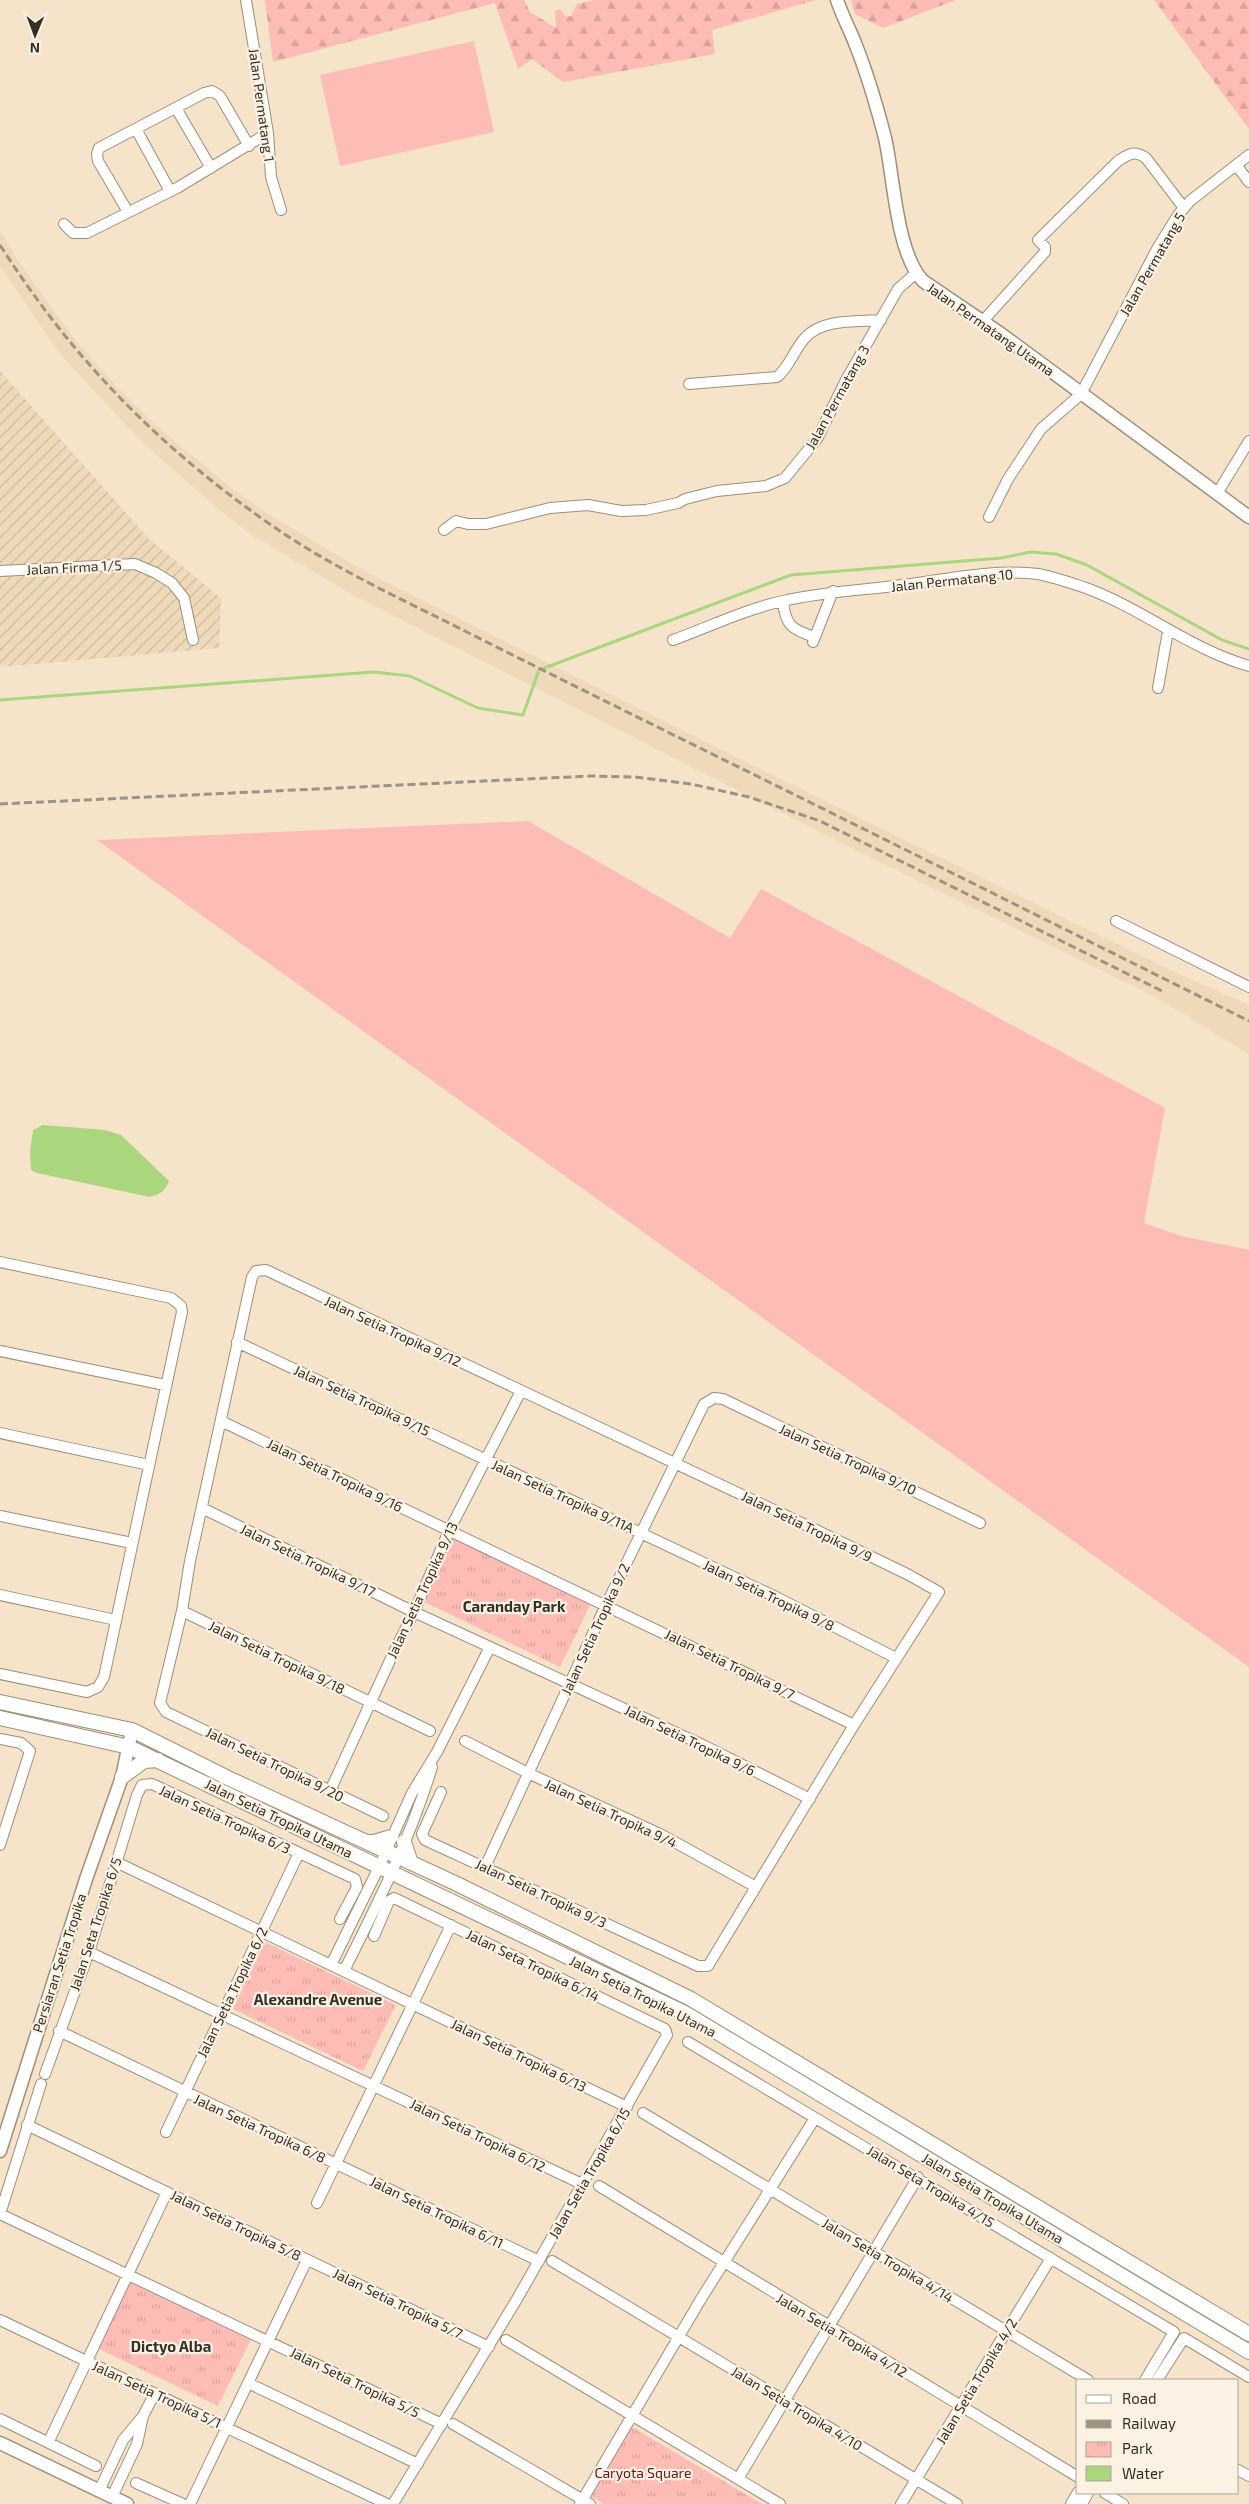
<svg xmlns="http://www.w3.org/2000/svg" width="1249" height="2504" viewBox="0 0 1249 2504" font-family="'Exo 2',sans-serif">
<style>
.built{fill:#eed9b9}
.industrial{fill:url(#industrial-furrows)}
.green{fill:#febcb7}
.forest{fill:url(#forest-firs)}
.park{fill:url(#park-tufts)}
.water{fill:#aad67d}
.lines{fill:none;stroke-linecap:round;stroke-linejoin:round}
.stream{stroke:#aad67d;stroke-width:3}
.minor-casing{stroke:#9f8f78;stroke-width:12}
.tertiary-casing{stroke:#9f8f78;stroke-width:15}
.secondary-casing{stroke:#9f8f78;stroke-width:16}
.minor{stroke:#fff;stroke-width:10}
.tertiary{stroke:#fff;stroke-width:12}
.secondary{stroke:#fff;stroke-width:14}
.rail{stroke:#9f9280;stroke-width:3;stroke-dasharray:8 4;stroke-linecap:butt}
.labels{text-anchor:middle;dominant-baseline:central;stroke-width:4.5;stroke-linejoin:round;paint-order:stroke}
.street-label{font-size:14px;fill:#362f26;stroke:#fcf2e3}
.park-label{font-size:14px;fill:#6e1318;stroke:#fcf2e3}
.neighbourhood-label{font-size:15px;font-weight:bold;fill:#362f26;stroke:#fcf2e3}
</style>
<defs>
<pattern id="industrial-furrows" width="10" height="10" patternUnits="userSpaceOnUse" patternTransform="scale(1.25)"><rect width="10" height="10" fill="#eed9b9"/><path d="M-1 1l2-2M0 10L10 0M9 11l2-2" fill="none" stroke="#cdbb9f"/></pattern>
<pattern id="forest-firs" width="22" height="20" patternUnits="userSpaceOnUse" patternTransform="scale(1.25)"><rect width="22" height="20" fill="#febcb7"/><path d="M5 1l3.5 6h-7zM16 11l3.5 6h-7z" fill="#daa29d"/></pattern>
<pattern id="park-tufts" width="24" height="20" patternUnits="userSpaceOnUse" patternTransform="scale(1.25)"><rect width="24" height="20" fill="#febcb7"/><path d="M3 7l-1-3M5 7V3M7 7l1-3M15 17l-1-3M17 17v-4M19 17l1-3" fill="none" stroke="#daa29d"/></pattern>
</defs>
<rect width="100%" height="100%" fill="#f5e3ca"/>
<path class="built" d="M0 230 16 258 76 341 117 387 154 424 230 487 268 514 366 572 758 768 1166 968 1249 1005V1054L1154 996 861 853 355 596 253 536 217 508 140 440 59 353 0 266Z"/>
<path class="industrial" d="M0 371 150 540 221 598 219 648 0 667Z"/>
<path class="green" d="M474 41 494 132 340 166 320 75Z
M528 821 730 938 761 889 1165 1108 1144 1223 1181 1236 1249 1250V1667L97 840Z"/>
<path class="forest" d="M265 0H524L530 12 556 28 555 11 560 9 566 17 571 16 577 4 595 0H816L712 30 715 54 563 82 532 59 518 69 495 3 273 62Z
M851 0H956L883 28 855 14Z
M1154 0H1249V129Z"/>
<path class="park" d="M453 1537 591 1603 560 1667 422 1601Z
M265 1942 396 2005 363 2071 233 2009Z
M131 2279 252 2337 218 2406 97 2348Z
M632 2427 762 2504H604L591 2496Z"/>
<path class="water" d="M43 1125 105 1130 121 1135 169 1181C165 1191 160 1194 150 1197L37 1173 31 1170 30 1152 33 1130Z"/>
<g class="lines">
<path class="stream" d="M0 700 373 672 410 676 478 708 523 715 539 670 791 575 1001 558 1031 552 1056 554 1087 565 1222 640 1249 649"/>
<defs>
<path id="minor" d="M246 0 268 133 271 177 281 210
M176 108 211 168
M136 129 170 191
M1236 165 1249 182
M128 212 98 161 97 154 99 148 204 93 212 91 220 96 249 146
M64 224 73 233H87L177 188 268 133
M982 322 1045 252V247L1038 240 1118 161C1129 154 1134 150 1146 158L1184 208
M689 384 777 377C790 366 793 352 804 339 821 318 856 322 881 320
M1218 492 1249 441
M989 517 1008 479 1041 429 1081 394 1157 249 1178 215 1190 201 1249 155
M444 530 456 521 468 524H486L550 508 588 505 621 511 646 510 678 503 685 499 717 491 766 486 785 478 817 439 846 380 898 289 916 273
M0 571 135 564 156 573 172 583 184 598 193 640
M783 601C785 625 792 630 815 637
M673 640C709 627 746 609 783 601 825 591 868 590 911 584 952 578 996 569 1038 574 1054 577 1071 583 1086 588 1143 609 1190 649 1249 666
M813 642 833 591
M1158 688 1168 631
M1116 921 1249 987
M0 1262 171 1298 181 1306 182 1312 104 1677 98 1687 87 1692 0 1674
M237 1342 776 1597 896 1658
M0 1351 165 1385
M221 1421 854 1725
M0 1433 149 1465
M202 1508 414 1612 705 1746 810 1799
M0 1516 132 1543
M0 1595 116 1620
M182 1611 430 1731
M0 1739 21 1743 30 1751 0 1845
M465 1741 530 1774 662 1835 756 1887
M330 1791 392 1656 414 1612 449 1531 521 1391
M383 1816 166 1712 160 1703 182 1611 190 1561 252 1277 256 1271 266 1270 812 1528 909 1575 939 1592 854 1725 708 1966H698L425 1840 422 1834 441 1792
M116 1862 627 2107
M485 1867 606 1605 704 1404 714 1398 723 1399 980 1523
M374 1936 389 1901 394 1898 665 2029 667 2035 517 2299 393 2504
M89 1952 582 2184
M331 1965 379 1867 412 1793 437 1752 490 1647
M344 1971C377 1905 411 1837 432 1767
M59 2031 539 2261
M688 2042 1174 2332 1145 2380
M45 2074 89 1952 137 1795 142 1785 152 1784 355 1879 357 1887 340 1919
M643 2113 1088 2380
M27 2125 489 2347
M166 2132 299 1853
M599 2186 1078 2477
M317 2203 451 1925
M0 2214 442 2424
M0 2214 41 2084
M552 2261 957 2504
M0 2320 387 2504
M506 2340 780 2504
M1157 2380 1184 2338 1249 2377
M248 2383 418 2464
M0 2419 96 2466
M453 2424 590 2504
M49 2441 167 2192
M1238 2470 1249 2476
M738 2479 918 2177
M136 2483 183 2504
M99 2491 123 2440 143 2416 155 2393
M1105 2493 1123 2504
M112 2497 137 2444 143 2416
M190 2504 307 2260
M580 2504 701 2299 815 2118
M901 2504 1051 2258
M1071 2504 1078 2492
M1082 2504 1088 2493"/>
<path id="tertiary" d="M837 0C842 15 849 28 855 43 867 73 877 107 885 138 894 177 896 253 923 281L1001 334 1249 517
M0 2151 86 1879 122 1777 132 1730
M0 2443 127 2504"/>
<path id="secondary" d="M0 1702 132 1730 228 1778 457 1884 691 1999 1249 2334
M0 1718 129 1747 685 2013 1249 2352
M122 1777 144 1761 158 1760
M366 1842H374L391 1837
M404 1842 411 1863"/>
</defs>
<use href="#minor" class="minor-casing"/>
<use href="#tertiary" class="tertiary-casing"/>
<use href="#secondary" class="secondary-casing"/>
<use href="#minor" class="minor"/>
<use href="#tertiary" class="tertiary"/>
<use href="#secondary" class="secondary"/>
<path class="rail" d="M0 245C74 361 161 449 274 527 326 563 388 593 445 621 532 665 619 708 706 751 887 840 1068 931 1249 1021
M0 804 590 776 635 777 691 784 749 797 820 821 1164 992"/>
</g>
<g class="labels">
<g class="street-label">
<text transform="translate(262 105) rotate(82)">Jalan Permatang 1</text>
<text transform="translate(1152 264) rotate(-60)">Jalan Permatang 5</text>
<text transform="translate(991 329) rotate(35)">Jalan Permatang Utama</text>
<text transform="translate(837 397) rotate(-61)">Jalan Permatang 3</text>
<text transform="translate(74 567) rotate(-3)">Jalan Firma 1/5</text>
<text transform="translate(952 580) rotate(-6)">Jalan Permatang 10</text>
<text transform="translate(393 1331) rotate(25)">Jalan Setia Tropika 9/12</text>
<text transform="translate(362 1400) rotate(25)">Jalan Setia Tropika 9/15</text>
<text transform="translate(848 1459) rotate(25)">Jalan Setia Tropika 9/10</text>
<text transform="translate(335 1475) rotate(26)">Jalan Setia Tropika 9/16</text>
<text transform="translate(563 1496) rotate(25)">Jalan Setia Tropika 9/11A</text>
<text transform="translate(807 1526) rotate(26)">Jalan Setia Tropika 9/9</text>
<text transform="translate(308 1560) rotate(26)">Jalan Setia Tropika 9/17</text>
<text transform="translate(422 1590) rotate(-65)">Jalan Setia Tropika 9/13</text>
<text transform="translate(769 1595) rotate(26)">Jalan Setia Tropika 9/8</text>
<text transform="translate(595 1629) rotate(-65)">Jalan Setia Tropika 9/2</text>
<text transform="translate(277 1657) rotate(26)">Jalan Setia Tropika 9/18</text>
<text transform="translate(730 1664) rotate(26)">Jalan Setia Tropika 9/7</text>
<text transform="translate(690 1740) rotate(26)">Jalan Setia Tropika 9/6</text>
<text transform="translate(275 1764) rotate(26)">Jalan Setia Tropika 9/20</text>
<text transform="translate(611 1813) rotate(25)">Jalan Setia Tropika 9/4</text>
<text transform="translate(279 1818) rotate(26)">Jalan Setia Tropika Utama</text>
<text transform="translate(225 1819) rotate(25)">Jalan Setia Tropika 6/3</text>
<text transform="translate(541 1893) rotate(25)">Jalan Setia Tropika 9/3</text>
<text transform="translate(95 1924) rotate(-72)">Jalan Seta Tropika 6/5</text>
<text transform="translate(59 1963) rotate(-72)">Persiaran Setia Tropika</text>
<text transform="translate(533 1965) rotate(26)">Jalan Seta Tropika 6/14</text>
<text transform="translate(232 1992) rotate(-64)">Jalan Setia Tropika 6/2</text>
<text transform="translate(643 1996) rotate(27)">Jalan Setia Tropika Utama</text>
<text transform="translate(519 2055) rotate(26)">Jalan Setia Tropika 6/13</text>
<text transform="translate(260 2128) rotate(25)">Jalan Setia Tropika 6/8</text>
<text transform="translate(478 2135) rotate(26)">Jalan Setia Tropika 6/12</text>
<text transform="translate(589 2173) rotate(-60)">Jalan Setia Tropika 6/15</text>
<text transform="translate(931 2186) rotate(31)">Jalan Seta Tropika 4/15</text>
<text transform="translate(993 2198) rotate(31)">Jalan Setia Tropika Utama</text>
<text transform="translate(437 2212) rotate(26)">Jalan Setia Tropika 6/11</text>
<text transform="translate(236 2225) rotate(26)">Jalan Setia Tropika 5/8</text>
<text transform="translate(888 2260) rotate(31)">Jalan Setia Tropika 4/14</text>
<text transform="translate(398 2303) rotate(26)">Jalan Setia Tropika 5/7</text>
<text transform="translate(842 2335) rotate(31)">Jalan Setia Tropika 4/12</text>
<text transform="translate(976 2381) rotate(-59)">Jalan Setia Tropika 4/2</text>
<text transform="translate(355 2382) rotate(26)">Jalan Setia Tropika 5/5</text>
<text transform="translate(157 2394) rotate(25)">Jalan Setia Tropika 5/1</text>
<text transform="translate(797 2408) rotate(31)">Jalan Setia Tropika 4/10</text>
</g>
<g class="park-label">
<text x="643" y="2472">Caryota Square</text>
</g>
<g class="neighbourhood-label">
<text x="514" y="1606">Caranday Park</text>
<text x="318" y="1999">Alexandre Avenue</text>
<text x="171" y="2346">Dictyo Alba</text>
</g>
</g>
<rect x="1076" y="2379" width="162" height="115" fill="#fcf2e3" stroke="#ada497"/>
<rect x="1086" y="2395" width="25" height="8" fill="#ffffff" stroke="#ada497"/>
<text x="1122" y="2404" font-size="15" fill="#362f26">Road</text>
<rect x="1086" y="2420" width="25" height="8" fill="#9f9280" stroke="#ada497"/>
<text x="1122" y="2429" font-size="15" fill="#362f26">Railway</text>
<rect x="1086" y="2442" width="25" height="15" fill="url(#park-tufts)" stroke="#ada497"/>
<text x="1122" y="2454" font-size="15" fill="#362f26">Park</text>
<rect x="1086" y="2466" width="25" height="15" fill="#aad67d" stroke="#ada497"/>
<text x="1122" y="2479" font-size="15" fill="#362f26">Water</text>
<g transform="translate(35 35) rotate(181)" stroke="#fcf2e3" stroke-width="4" paint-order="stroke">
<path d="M0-4L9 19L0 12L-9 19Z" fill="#362f26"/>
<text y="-8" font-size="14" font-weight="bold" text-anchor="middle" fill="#362f26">N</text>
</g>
</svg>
